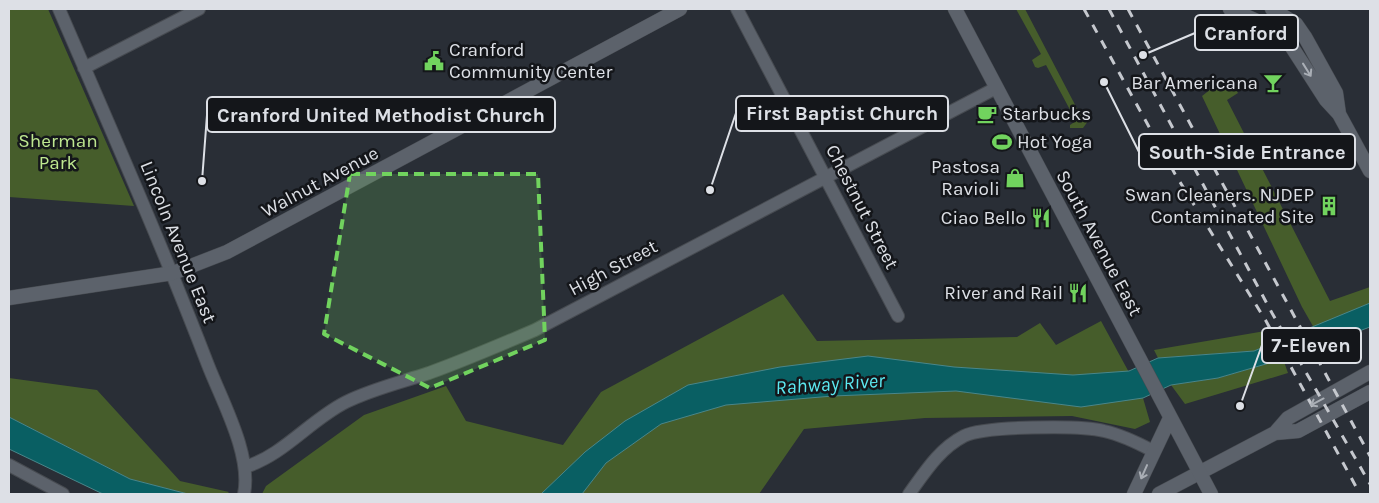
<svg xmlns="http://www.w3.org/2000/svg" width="1379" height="503" viewBox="0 0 1379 503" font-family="Karla,sans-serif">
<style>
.green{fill:#465d2b}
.water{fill:#095f63;stroke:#49868a}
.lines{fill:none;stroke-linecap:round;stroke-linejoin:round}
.minor-casing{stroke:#474b51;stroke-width:14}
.tertiary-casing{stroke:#474b51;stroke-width:15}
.secondary-casing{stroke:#474b51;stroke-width:15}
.minor{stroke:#5c626b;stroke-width:12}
.tertiary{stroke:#5c626b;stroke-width:14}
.secondary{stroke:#5c626b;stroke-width:14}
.rail{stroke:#c5c8ce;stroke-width:3;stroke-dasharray:9 9;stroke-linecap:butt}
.oneway{stroke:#a9aeb5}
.marked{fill:#71d35e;fill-opacity:0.2;stroke:#71d35e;stroke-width:4;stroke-dasharray:10 6;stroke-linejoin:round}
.labels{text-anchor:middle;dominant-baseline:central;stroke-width:5;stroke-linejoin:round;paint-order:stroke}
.poi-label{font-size:19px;fill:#dde0e6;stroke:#14161a;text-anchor:end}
.park-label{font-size:19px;fill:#bee790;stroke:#14161a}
.street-label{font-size:19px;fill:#dde0e6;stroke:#14161a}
.water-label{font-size:20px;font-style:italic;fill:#5ce9f1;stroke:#14161a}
.leader{fill:none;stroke:#dde0e6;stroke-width:2}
.callout-dot{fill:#dde0e6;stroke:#14161a;stroke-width:2}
.callout{fill:#14161a;stroke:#dde0e6;stroke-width:2}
.callout-label{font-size:20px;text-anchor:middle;font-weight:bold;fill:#dde0e6}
</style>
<rect width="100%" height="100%" fill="#292e36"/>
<path class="green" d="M9 9H48L134 206 9 197Z
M1016 9H1025L1083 120 1091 117 1083 128H1070V125L1076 121 1046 65 1038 68 1035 67 1032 60 1041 54Z
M1220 82 1233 84 1238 93 1227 100 1330 301 1370 287V303L1314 328 1302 307 1202 96Z
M783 294 817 341 1017 337 1040 323 1056 345 1101 321 1143 398 1150 422 1135 429 1072 416 925 418 804 429 759 494H262L266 486 364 415 446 386 466 421 563 445 601 392Z
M1271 330 1273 342 1254 351 1158 358 1154 350Z
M1283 359 1288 373 1185 404 1171 385 1218 378Z
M9 378 97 390 180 481 229 492 227 494H188L130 479 9 417Z"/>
<path class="water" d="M1370 303V327L1283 359 1218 378 1171 385 1143 398 1081 407 956 391 833 396 726 405 661 424 606 463 582 494H541L585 452 625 421 688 385 780 367 868 356 954 367 1073 375 1129 371 1158 358 1254 351Z
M9 417 130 479 188 494H103L9 449Z"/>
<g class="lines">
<defs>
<path id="minor" d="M59 9C110 127 162 245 208 365 222 401 252 455 244 494
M737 9 898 316
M84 68 199 9
M9 465 63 494
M245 467C284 455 310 420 346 402 372 389 402 382 429 373 465 360 500 345 535 330L996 88
M909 494C925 472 939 449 964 436 984 426 1081 425 1104 431 1122 435 1138 443 1153 451"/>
<path id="tertiary" d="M9 298 173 273 227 252 680 9
M1275 433 1298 431 1370 392
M1159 494 1275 433 1288 418 1370 372"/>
<path id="secondary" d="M955 9 1211 494
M1230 9 1277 30 1286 38 1326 100 1339 114 1370 171
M1272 9 1296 24 1305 37 1336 93 1339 114
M1134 494 1170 418"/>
</defs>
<use href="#minor" class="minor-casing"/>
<use href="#tertiary" class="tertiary-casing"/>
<use href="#secondary" class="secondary-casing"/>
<use href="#minor" class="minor"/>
<use href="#tertiary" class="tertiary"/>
<use href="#secondary" class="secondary"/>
<path class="rail" d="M1084 9 1175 174 1266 321 1360 494
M1109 9 1272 313 1370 484
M1128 9 1370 456"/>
</g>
<defs><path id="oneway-shaft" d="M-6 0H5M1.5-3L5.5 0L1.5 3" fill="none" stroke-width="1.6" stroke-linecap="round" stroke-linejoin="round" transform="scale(1.25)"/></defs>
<g class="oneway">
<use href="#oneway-shaft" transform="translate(1307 70) rotate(58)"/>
<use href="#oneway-shaft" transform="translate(1317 402) rotate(152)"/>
<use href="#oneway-shaft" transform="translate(1144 472) rotate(114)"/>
</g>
<path class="marked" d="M350 174H538L545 340 430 388 324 334Z"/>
<defs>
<symbol id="civic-bare" viewBox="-9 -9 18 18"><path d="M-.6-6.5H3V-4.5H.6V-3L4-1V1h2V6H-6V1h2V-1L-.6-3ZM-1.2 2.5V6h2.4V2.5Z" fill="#71d35e" stroke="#14161a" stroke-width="2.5" paint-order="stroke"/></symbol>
<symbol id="bar-bare" viewBox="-9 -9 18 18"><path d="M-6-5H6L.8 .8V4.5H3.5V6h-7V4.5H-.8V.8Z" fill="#71d35e" stroke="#14161a" stroke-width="2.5" paint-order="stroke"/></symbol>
<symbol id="cafe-bare" viewBox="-9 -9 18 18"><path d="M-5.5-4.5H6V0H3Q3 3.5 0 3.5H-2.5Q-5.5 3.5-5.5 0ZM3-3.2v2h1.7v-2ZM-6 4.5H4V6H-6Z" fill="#71d35e" stroke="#14161a" stroke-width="2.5" paint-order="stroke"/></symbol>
<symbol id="stadium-bare" viewBox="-9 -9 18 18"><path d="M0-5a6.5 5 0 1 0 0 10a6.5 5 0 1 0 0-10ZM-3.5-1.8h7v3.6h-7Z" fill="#71d35e" stroke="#14161a" stroke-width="2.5" paint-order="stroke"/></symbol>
<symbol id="shop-bare" viewBox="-9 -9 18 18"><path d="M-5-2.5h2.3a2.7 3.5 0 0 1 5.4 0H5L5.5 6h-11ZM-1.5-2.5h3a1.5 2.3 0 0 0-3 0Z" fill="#71d35e" stroke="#14161a" stroke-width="2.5" paint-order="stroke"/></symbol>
<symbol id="building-bare" viewBox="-9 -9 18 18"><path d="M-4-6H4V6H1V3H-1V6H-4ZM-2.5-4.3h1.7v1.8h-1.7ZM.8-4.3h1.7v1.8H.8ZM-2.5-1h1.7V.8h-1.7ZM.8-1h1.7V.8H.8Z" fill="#71d35e" stroke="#14161a" stroke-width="2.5" paint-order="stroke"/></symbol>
<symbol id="restaurant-bare" viewBox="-9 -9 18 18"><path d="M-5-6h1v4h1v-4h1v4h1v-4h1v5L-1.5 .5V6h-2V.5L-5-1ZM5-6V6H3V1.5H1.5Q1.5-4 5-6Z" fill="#71d35e" stroke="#14161a" stroke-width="2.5" paint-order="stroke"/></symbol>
</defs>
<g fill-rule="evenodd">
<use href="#civic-bare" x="420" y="47" width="28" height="28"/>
<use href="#bar-bare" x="1259" y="69" width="28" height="28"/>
<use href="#cafe-bare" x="973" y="100" width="28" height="28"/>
<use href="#stadium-bare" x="988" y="128" width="28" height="28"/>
<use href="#shop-bare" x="1001" y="164" width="28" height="28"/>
<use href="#building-bare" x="1315" y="192" width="28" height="28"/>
<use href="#restaurant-bare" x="1027" y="204" width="28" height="28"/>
<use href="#restaurant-bare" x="1064" y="279" width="28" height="28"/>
</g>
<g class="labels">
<g class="poi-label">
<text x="449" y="50" text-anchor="start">Cranford<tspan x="449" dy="22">Community Center</tspan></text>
<text x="1258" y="83">Bar Americana</text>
<text x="1002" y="114" text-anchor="start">Starbucks</text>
<text x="1017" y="142" text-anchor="start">Hot Yoga</text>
<text x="1000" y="167">Pastosa<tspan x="1000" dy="22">Ravioli</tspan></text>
<text x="1314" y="195">Swan Cleaners. NJDEP<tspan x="1314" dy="22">Contaminated Site</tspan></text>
<text x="1026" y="218">Ciao Bello</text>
<text x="1063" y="293">River and Rail</text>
</g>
<g class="park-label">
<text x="58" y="141">Sherman<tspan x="58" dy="22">Park</tspan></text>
</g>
<g class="street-label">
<text transform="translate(320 182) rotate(-28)">Walnut Avenue</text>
<text transform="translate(862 207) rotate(63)">Chestnut Street</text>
<text transform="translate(178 242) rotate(68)">Lincoln Avenue East</text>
<text transform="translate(1099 243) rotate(62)">South Avenue East</text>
<text transform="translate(613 268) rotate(-28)">High Street</text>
</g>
<g class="water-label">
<text transform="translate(830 384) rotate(-4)">Rahway River</text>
</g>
</g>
<path class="leader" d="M1143 55L1195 33M710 190L736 113M202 181L207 115M1104 82L1139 152M1240 406L1262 345"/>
<g class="callout-dot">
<circle cx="1143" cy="55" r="5"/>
<circle cx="710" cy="190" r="5"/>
<circle cx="202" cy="181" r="5"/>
<circle cx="1104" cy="82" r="5"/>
<circle cx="1240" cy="406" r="5"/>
</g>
<g class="callout">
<rect x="1195" y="15" width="103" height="35" rx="5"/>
<rect x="736" y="96" width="212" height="35" rx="5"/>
<rect x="207" y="97" width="348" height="35" rx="5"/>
<rect x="1139" y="134" width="216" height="35" rx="5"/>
<rect x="1262" y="328" width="99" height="35" rx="5"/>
</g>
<g class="callout-label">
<text x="1246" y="40">Cranford</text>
<text x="842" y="120">First Baptist Church</text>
<text x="381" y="122">Cranford United Methodist Church</text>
<text x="1247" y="159">South-Side Entrance</text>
<text x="1311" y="352">7-Eleven</text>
</g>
<rect width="1379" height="503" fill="none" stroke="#dde0e6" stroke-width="20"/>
</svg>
